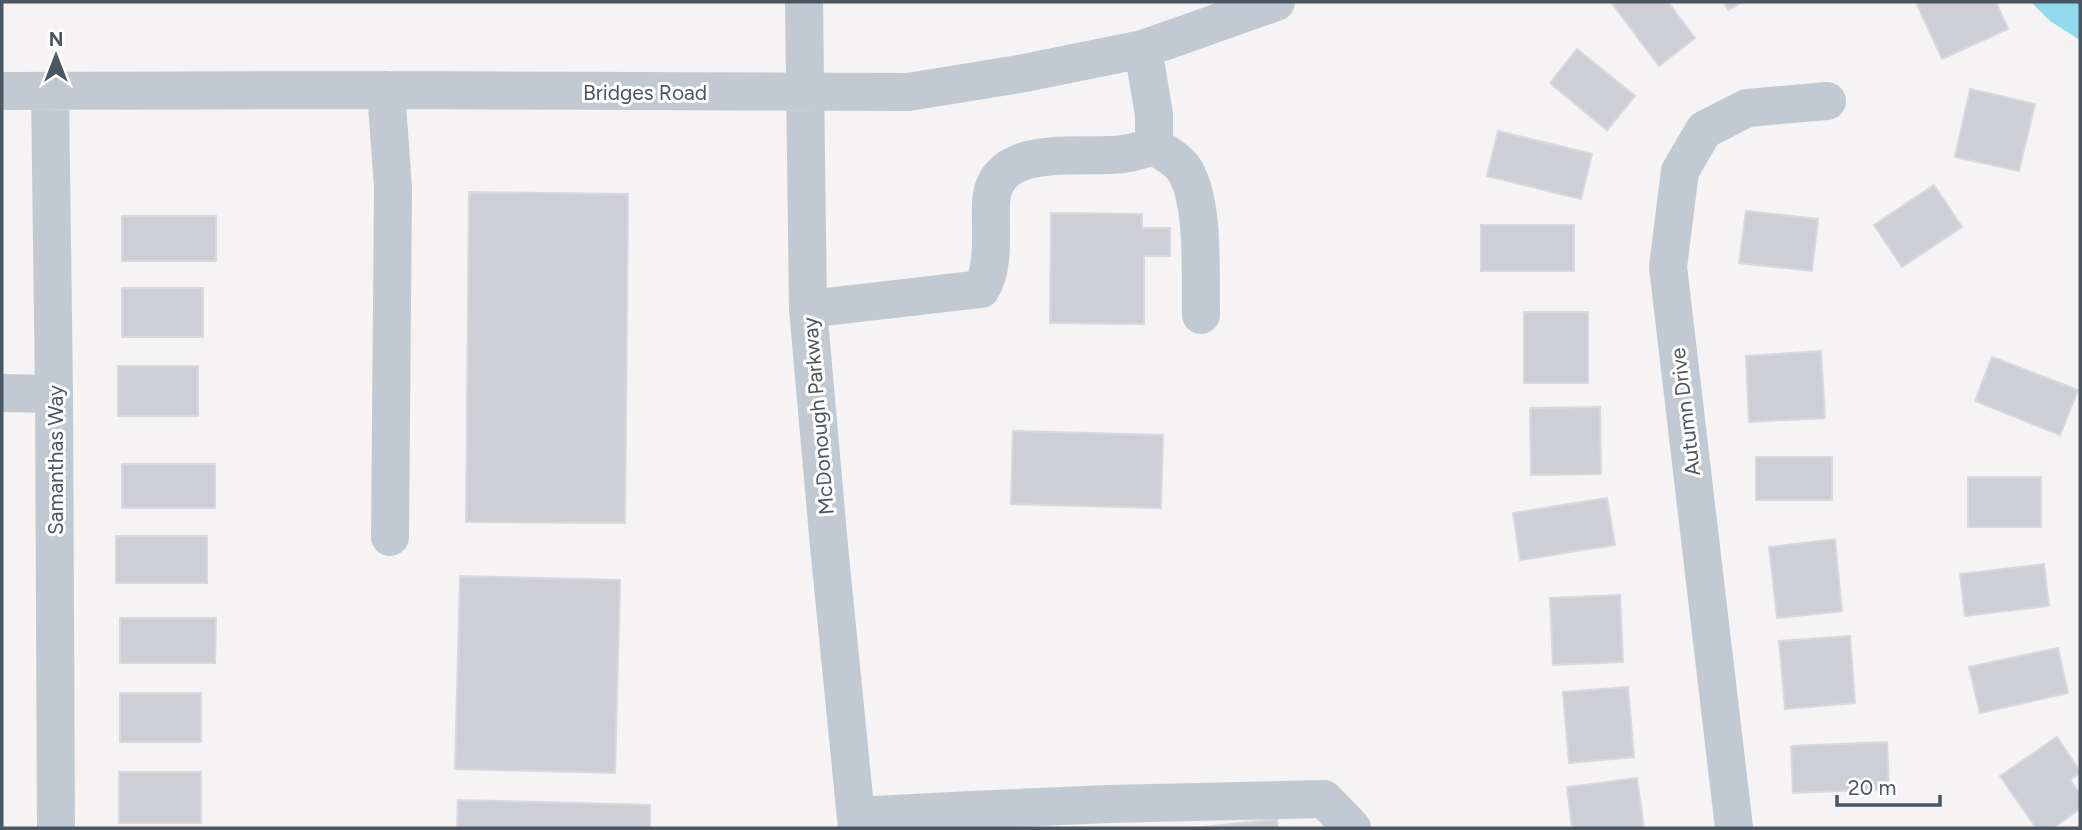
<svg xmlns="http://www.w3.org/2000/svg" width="2082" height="830" viewBox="0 0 2082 830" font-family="Figtree,sans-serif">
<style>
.water{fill:#90daee}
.building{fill:#cdcfd5;stroke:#d7d9de;stroke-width:2}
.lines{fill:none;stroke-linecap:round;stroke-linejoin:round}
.minor{stroke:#c1cad2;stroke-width:38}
.labels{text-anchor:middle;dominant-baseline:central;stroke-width:6;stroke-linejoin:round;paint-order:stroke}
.street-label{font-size:21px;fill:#4a5661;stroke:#fff}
</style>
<rect width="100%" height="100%" fill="#f5f3f3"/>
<path class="water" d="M2031 2H2080V40L2050 21Z"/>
<path class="building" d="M1611 2H1668L1695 38 1659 66Z
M1724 2H1742L1728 10Z
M1916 2H1996L2008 29 1942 59Z
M1577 49 1635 96 1607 130 1550 83Z
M1970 89 2035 104 2019 171 1955 157Z
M1498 131 1592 154 1581 199 1487 176Z
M1934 185 1962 227 1902 267 1874 225Z
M469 192 628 194 625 523 466 522Z
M1746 211 1818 219 1812 271 1739 263Z
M1051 213 1142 214V228H1170V256H1144V324L1050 323Z
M122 216H216V261H122Z
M1481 225H1574V271H1481Z
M122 288H203V337H122Z
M1524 312H1588V383H1524Z
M1821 351 1825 418 1749 422 1746 356Z
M1992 357 2078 390 2060 435 1975 401Z
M118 366H198V416H118Z
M1600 407 1601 474 1531 475 1530 408Z
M1013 431 1163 435 1161 508 1011 504Z
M1756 457H1832V500H1756Z
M122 464H215V508H122Z
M1968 477H2041V527H1968Z
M1607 498 1615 545 1520 560 1513 513Z
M116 536H207V583H116Z
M1835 539 1842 611 1777 618 1769 547Z
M2044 564 2049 606 1965 616 1960 574Z
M460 576 620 580 615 773 455 769Z
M1620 595 1623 662 1553 665 1550 598Z
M120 618H216L215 663H120Z
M1850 636 1855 703 1785 709 1779 641Z
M2058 648 2068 693 1980 713 1969 667Z
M1628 687 1634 757 1569 763 1563 692Z
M120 693H201V742H120Z
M2057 737 2080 771V773L2070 780 2080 794V809L2053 828H2036L2000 776Z
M1887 742 1889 789 1793 793 1791 746Z
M119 772H201V823H119Z
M1637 778 1644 828H1572L1567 787Z
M458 800 650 805V828H457Z
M1277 819 1278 828H1194Z"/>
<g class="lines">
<path class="minor" d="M804 2 808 309 829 546 857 828
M386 90 393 188 390 537
M2 91 386 90 908 92 1019 74 1143 49 1276 2
M50 91 54 394 56 828
M1154 146C1164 152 1178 160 1184 169 1205 201 1200 276 1201 315
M808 309 981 289C995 267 990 231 991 204 993 140 1082 160 1123 154 1133 153 1144 149 1154 146V114L1143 49
M2 393 54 394
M971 810 1109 804 1324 799 1352 828
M856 816 971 810 974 828
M1734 828 1668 267 1680 171 1704 130 1747 108 1827 101"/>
</g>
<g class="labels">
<g class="street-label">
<text x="645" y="92">Bridges Road</text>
<text transform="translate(1685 412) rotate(-97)">Autumn Drive</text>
<text transform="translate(818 416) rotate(-95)">McDonough Parkway</text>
<text transform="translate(55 460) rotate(-90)">Samanthas Way</text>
</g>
</g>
<rect width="2082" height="830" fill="none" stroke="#4a5661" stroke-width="7"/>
<g transform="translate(56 56)" stroke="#ffffff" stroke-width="5" paint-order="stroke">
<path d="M0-5L12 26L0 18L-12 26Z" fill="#4a5661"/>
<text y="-10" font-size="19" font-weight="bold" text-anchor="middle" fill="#4a5661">N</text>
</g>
<path d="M1837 795v10h103v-10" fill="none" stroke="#4a5661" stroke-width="3.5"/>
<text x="1848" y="795" font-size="21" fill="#4a5661" stroke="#ffffff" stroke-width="5" paint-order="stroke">20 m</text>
</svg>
